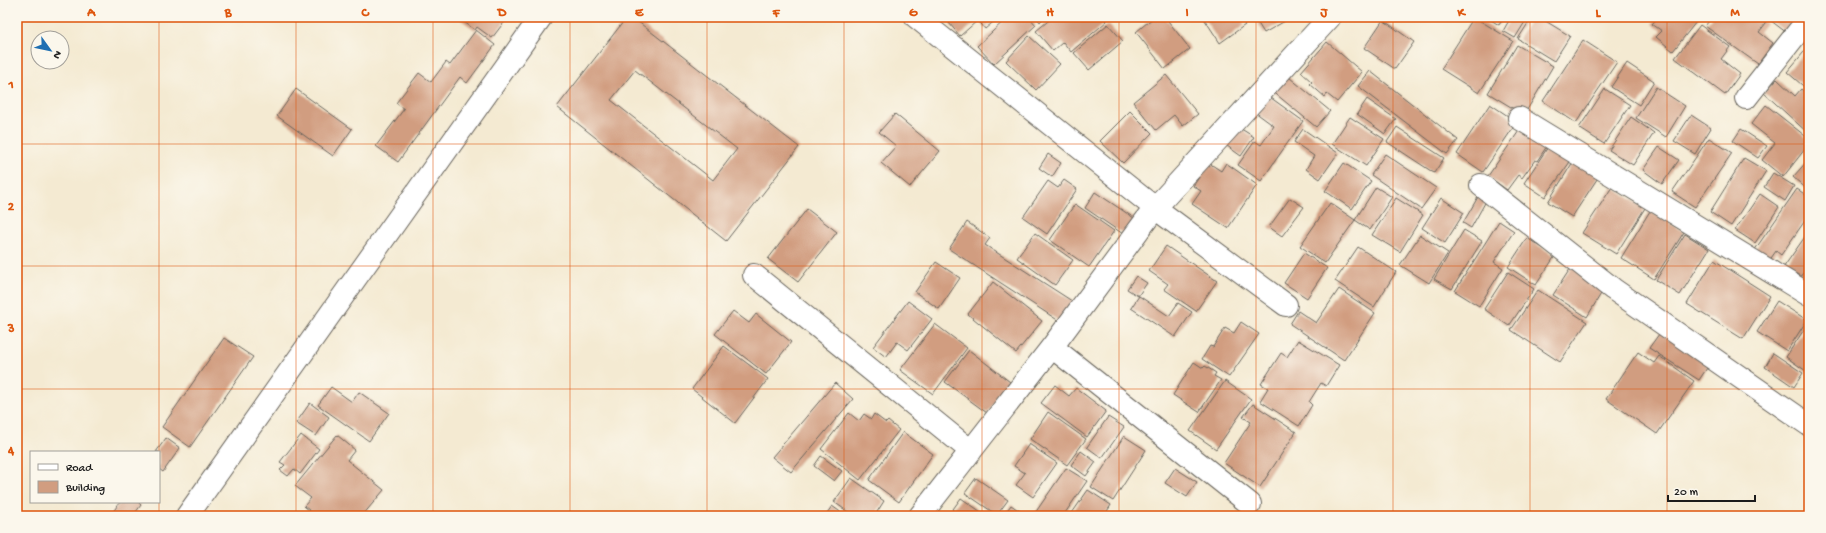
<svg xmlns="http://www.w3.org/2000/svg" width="1826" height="533" viewBox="0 0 1826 533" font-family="'Gochi Hand',sans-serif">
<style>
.building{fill:#d19d80;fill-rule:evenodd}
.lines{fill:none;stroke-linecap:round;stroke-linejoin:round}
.minor-casing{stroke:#68645c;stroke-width:24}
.minor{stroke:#fff;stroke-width:22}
.grid{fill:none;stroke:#de560d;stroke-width:1;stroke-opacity:0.55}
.neatline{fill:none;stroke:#de560d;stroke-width:1.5}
.grid-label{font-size:13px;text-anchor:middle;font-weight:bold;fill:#de560d}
</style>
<rect width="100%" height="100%" fill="#fbf7ec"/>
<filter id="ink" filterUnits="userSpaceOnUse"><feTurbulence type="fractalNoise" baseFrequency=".025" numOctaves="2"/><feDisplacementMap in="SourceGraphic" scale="8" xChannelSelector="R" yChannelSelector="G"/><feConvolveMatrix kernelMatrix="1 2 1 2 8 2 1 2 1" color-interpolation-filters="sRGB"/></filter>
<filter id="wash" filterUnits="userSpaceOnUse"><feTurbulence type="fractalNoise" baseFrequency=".012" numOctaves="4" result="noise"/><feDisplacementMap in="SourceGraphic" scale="16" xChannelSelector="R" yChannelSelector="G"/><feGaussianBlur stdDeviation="0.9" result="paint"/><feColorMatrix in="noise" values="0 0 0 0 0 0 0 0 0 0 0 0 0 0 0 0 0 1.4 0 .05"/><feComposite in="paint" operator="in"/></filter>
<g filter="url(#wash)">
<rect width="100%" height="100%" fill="#f4ead2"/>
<g id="blocks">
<path class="building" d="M461 17H508L492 38 477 27 475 30 460 19Z
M627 17H632L799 147 726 241 557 107ZM635 70 737 149 713 180 611 100Z
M955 17H999L985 29 978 20 960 36 949 23Z
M1008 17H1029L1036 25 994 64 977 46Z
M1036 17H1045L1040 22Z
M1053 17H1104L1107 21 1071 52 1063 42 1053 51 1036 31Z
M1154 17H1165L1190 49 1165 69 1136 32Z
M1203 17H1240L1245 25 1220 43Z
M1254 17H1282L1285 21 1264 33Z
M1474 17 1513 41 1479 93 1441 69Z
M1486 17H1504L1499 25Z
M1511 17H1528L1515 38 1503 31Z
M1532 17H1539L1570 36 1554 61 1518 39Z
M1658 17H1700L1673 51 1656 37 1662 31 1652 24Z
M1712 17H1758L1766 23 1759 32 1773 43 1758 64 1705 26Z
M1766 17H1799L1787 33Z
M1383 20 1414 42 1395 69 1364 48Z
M1108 24 1123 41 1089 70 1074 53Z
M1700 25 1730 47 1721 59 1740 74 1725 95 1675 58Z
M476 30 495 45 467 83 460 77 398 162 376 146 404 109 396 103 419 73 431 82 446 62 450 65Z
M1029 36 1060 64 1036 90 1006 61Z
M1583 40 1617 62 1576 123 1543 101Z
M1327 42 1362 72 1337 102 1327 94 1325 97 1310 84 1312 82 1301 72Z
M1517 45 1553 66 1524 115 1488 93Z
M1809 46V91L1787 72Z
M1627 63 1654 81 1639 105 1611 87Z
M1370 71 1458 140 1447 154 1358 86Z
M1284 73 1330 111 1316 127 1271 90Z
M1166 75 1198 114 1183 126 1174 115 1156 130 1133 102Z
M1777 79 1795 96 1801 89 1809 96V134L1764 93Z
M1656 87 1685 106 1666 137 1636 118Z
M296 89 352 129 333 156 277 116Z
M1605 89 1630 105 1604 144 1579 128Z
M1267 95 1303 121 1261 181 1238 165 1255 141 1261 145 1274 126 1255 112Z
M1367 99 1396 119 1385 134 1357 114Z
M1490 104 1517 122 1483 172 1457 154Z
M1766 105 1809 139V144L1783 177 1762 160 1775 143 1751 124Z
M1130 111 1152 133 1123 163 1100 141Z
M895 114 940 151 910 187 881 163 896 146 879 132Z
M1691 115 1711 128 1695 154 1674 141Z
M1350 117 1384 139 1366 166 1332 144Z
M1631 117 1654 133 1633 165 1609 150Z
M1235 125 1254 137 1241 156 1223 143Z
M1523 125 1549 143 1537 161 1535 160 1522 178 1518 175 1507 190 1488 176Z
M1397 127 1444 158 1434 173 1387 142Z
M1303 129 1338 153 1320 179 1306 169 1314 156 1294 142Z
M1741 129 1767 146 1758 158 1733 141Z
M1709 138 1732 153 1695 207 1672 192Z
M1550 144 1572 159 1545 197 1524 183Z
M1659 147 1679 160 1662 184 1643 170Z
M1048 154 1061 163 1052 177 1039 168Z
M1385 154 1436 188 1421 209 1371 175Z
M1576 157 1601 173 1572 217 1548 202Z
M1744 158 1766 171 1731 226 1710 212Z
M1809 159V191L1793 177Z
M1209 163 1221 171 1226 163 1257 185 1228 228 1192 204 1201 191 1193 186Z
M1344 163 1371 181 1352 209 1325 191Z
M1773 173 1794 186 1785 201 1764 187Z
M1064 180 1077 189 1047 234 1023 217 1048 181 1058 188Z
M1376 187 1392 197 1370 230 1355 220Z
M1612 187 1645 208 1616 254 1582 233Z
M1797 189 1809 197V215L1781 255 1776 251 1769 261 1754 251Z
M1095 192 1137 220 1126 236 1085 208Z
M1760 194 1779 207 1755 243 1735 230Z
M1478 197 1486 201 1471 228 1463 223Z
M1290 198 1304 207 1282 236 1269 227Z
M1396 198 1423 215 1400 252 1372 235Z
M1441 198 1464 213 1445 243 1422 228Z
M1330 203 1355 220 1325 263 1300 246Z
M1075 204 1114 231 1089 267 1050 240Z
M807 209 837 232 798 282 768 259Z
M1650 211 1684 232 1654 279 1621 258Z
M1499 221 1514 231 1494 262 1503 268 1479 306 1455 291Z
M967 222 990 238 985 245 1075 303 1062 323 949 249Z
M1464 230 1482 241 1452 289 1434 279Z
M1809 231V275L1808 277 1803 273 1796 282 1781 271Z
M1035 233 1073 260 1055 285 1017 258Z
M1685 234 1709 249 1680 295 1656 280Z
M1420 235 1448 253 1429 283 1400 265Z
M1527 238 1555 256 1536 285 1508 267Z
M1166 246 1217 281 1196 311 1164 289 1168 284 1149 271Z
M1358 247 1396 272 1374 307 1335 281Z
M1304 253 1327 268 1307 298 1284 283Z
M1714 260 1770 296 1743 339 1687 304Z
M936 262 960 278 939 309 915 292Z
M1572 266 1605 287 1587 317 1553 295Z
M1508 272 1534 289 1509 326 1484 309Z
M1136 276 1147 283 1138 296 1127 289Z
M993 282 1042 321 1016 353 968 314Z
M1339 289 1375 313 1344 360 1290 324 1298 311 1316 323Z
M1538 290 1587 322 1560 362 1511 330Z
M1139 296 1169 316 1178 303 1192 312 1175 337 1131 308Z
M908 301 932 319 908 350 897 342 886 357 873 347Z
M1777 301 1807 320 1787 351 1757 332Z
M733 311 749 323 756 314 791 342 766 374 715 334Z
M1241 322 1259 334 1229 377 1202 359 1210 346 1213 347 1225 328 1234 333Z
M1809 322V373L1786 357Z
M935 324 967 348 933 394 900 370Z
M1662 330 1711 362 1699 380 1649 348Z
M224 338 253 357 190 447 162 427Z
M1298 340 1339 365 1326 386 1321 383 1309 402 1312 405 1299 426 1260 401 1268 388 1261 384 1281 353 1287 357Z
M724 346 768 379 735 423 692 389Z
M969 350 1010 382 987 413 945 382Z
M1638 352 1654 363 1659 356 1694 381 1657 434 1606 399Z
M1773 353 1803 373 1794 387 1765 367Z
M1194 362 1203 368 1205 366 1216 373 1214 376 1221 380 1199 412 1173 395Z
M1225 381 1251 399 1216 449 1190 431Z
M835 383 853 399 791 472 772 457Z
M1055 385 1069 396 1076 388 1106 411 1087 437 1041 403Z
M331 387 352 402 359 392 389 413 369 441 318 405Z
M310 403 329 417 316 436 296 423Z
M1253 404 1296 432 1260 487 1224 463 1251 422 1243 417Z
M1048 412 1086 439 1067 465 1030 439Z
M849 413 859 421 864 414 871 419 874 414 886 423 888 421 899 430 860 480 821 449Z
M1108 417 1124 427 1102 458 1087 447Z
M903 432 933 454 899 502 869 480Z
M301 435 319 449 300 474 294 469 288 476 280 470 285 465 280 462Z
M337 435 355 450 347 460 384 490 362 516H332L330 514 329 516H316L304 506 311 498 295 486Z
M1124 436 1146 450 1113 501 1091 487Z
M166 438 180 448 163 472 159 469V452H156Z
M1029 444 1057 463 1033 497 1016 485 1025 473 1014 466Z
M1081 451 1096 462 1086 476 1071 465Z
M821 456 842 471 834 481 814 466Z
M1066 468 1087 481 1063 516H1033Z
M1175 468 1197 482 1187 497 1165 483Z
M851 478 884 501 877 512 883 516H854L834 502Z
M976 478 1008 500 997 515 965 493Z
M1088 490 1111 505 1104 516H1070Z
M961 498 987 516H948Z
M120 502H138L141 505 133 516H110Z
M1011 505 1027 516H1003Z
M832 506 846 516H825Z"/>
</g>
</g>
<g filter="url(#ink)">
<use href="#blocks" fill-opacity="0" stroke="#68645c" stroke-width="1"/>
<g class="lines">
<defs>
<path id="minor" d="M916 17 1155 208 1330 17
M1746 98 1809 18
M1519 118 1809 295
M1481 185 1613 289 1809 425
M754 275 971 451
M1052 347 1155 208 1286 305
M187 516 541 17
M920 516 1052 347 1250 504"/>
</defs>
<use href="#minor" class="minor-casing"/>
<use href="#minor" class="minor"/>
</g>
</g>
<path class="grid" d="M159 17V516M296 17V516M433 17V516M570 17V516M707 17V516M844 17V516M982 17V516M1119 17V516M1256 17V516M1393 17V516M1530 17V516M1667 17V516M17 144H1809M17 266H1809M17 389H1809"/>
<rect width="1826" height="533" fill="none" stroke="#fbf7ec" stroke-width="44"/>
<rect x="30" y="451" width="130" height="52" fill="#fbf7ec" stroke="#a29f99"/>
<rect x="38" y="464" width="20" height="6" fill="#ffffff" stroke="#a29f99"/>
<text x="66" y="471" font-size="12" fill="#1c1c1c">Road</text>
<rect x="38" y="481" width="20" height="12" fill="#d19d80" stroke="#a29f99"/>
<text x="66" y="491" font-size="12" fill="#1c1c1c">Building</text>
<g transform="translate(50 50) rotate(123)"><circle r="19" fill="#fbf7ec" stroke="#a29f99"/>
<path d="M0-3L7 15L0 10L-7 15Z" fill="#1f6fb2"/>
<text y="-6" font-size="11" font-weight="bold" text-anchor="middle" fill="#1c1c1c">N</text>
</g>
<path d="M1668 495v6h87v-6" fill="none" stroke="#1c1c1c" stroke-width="2"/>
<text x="1674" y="495" font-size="12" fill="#1c1c1c" stroke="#fbf7ec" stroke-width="3" paint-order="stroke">20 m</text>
<rect x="22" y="22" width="1782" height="489" class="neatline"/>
<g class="grid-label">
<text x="91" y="16">A</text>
<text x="228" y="16">B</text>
<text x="365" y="16">C</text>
<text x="502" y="16">D</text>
<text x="639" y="16">E</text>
<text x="776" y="16">F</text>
<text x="913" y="16">G</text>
<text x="1050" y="16">H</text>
<text x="1187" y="16">I</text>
<text x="1324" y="16">J</text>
<text x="1461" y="16">K</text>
<text x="1598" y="16">L</text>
<text x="1735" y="16">M</text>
<text x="11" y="88">1</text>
<text x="11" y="210">2</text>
<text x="11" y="332">3</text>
<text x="11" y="454">4</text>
</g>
</svg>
